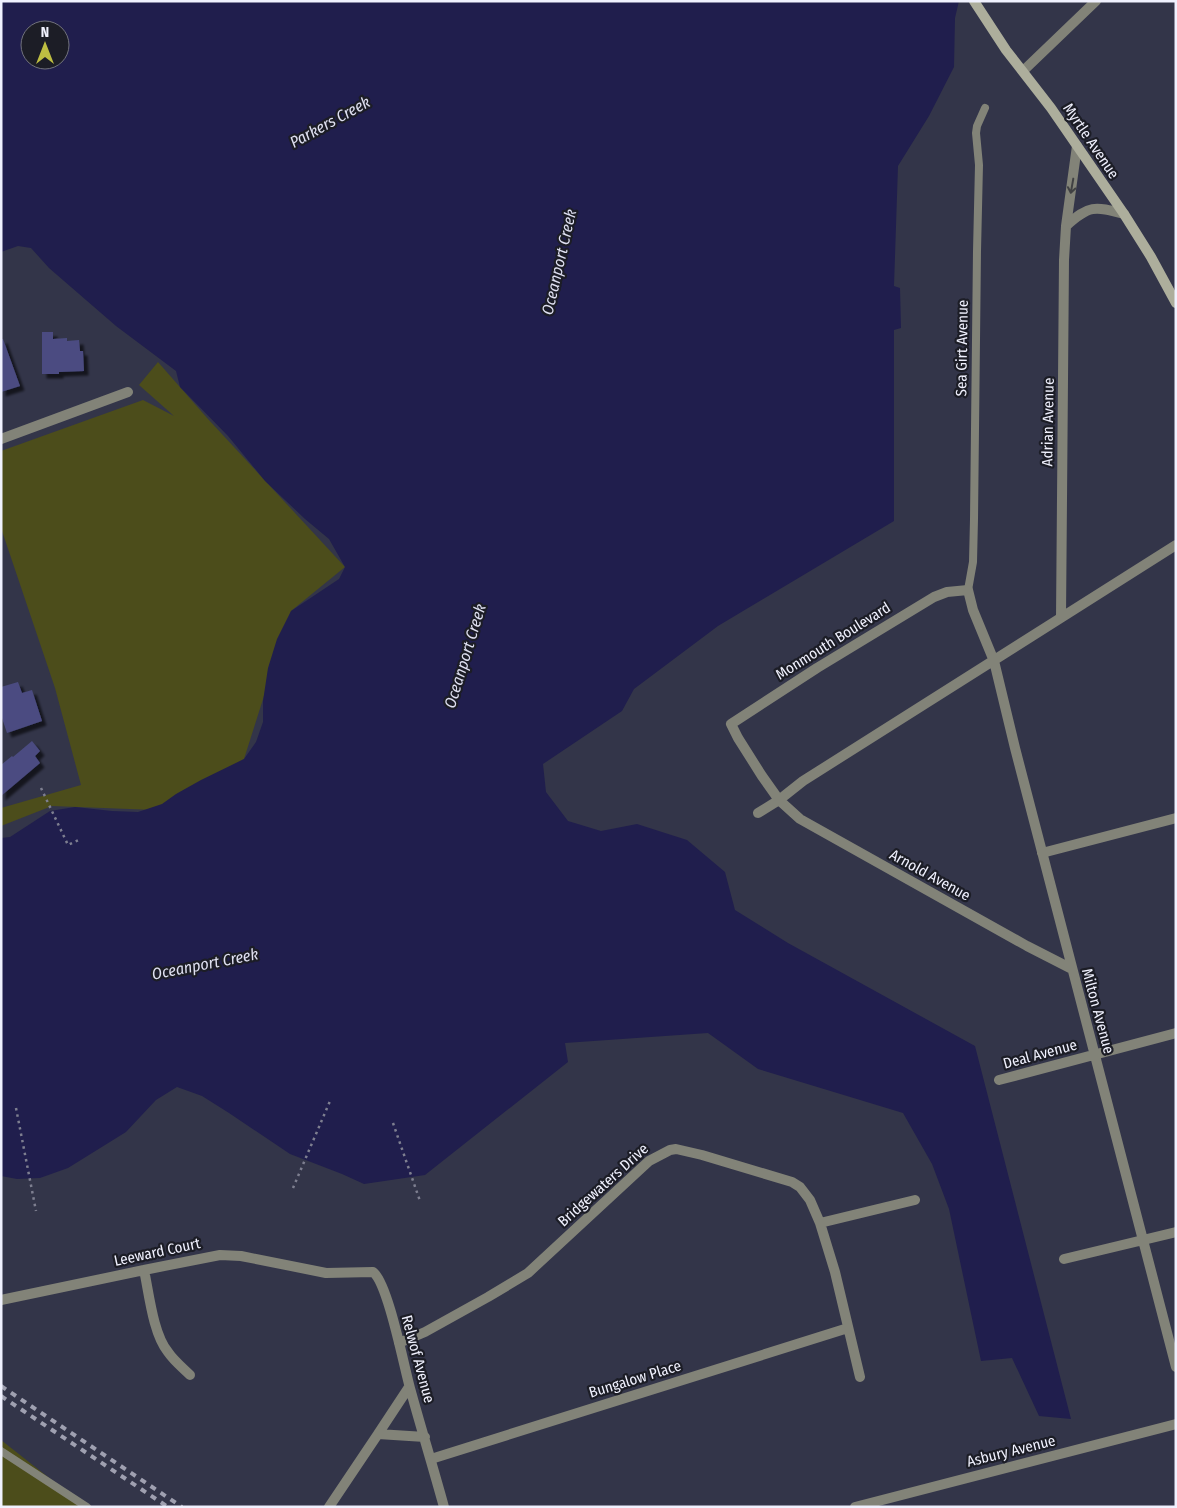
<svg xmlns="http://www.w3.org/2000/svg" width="1177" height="1508" viewBox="0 0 1177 1508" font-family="'Fira Sans Condensed',sans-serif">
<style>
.green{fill:#4c4d1b}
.water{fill:#201e4d;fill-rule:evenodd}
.building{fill:#4b4c81;filter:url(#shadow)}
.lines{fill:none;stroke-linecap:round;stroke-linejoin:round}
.path{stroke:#7e7f90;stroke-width:2.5;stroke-dasharray:2.5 4;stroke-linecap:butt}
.lane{stroke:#828378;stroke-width:8}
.street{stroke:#828378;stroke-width:10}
.secondary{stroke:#adae9c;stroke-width:10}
.rail{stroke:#9fa0b0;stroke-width:4;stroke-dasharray:6 6;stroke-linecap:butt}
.oneway{stroke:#404143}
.labels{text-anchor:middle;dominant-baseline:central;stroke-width:4.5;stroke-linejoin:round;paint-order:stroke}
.street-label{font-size:15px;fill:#f0f1fe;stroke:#1c1d26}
.water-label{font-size:16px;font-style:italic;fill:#dfe0f1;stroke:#1c1d26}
</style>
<defs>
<filter id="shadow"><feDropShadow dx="4.5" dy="4.5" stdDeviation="1" flood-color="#0009"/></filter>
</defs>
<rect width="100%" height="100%" fill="#333549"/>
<path class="green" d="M158 362 208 419 345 567 291 611 244 759 155 810 52 806 1 826V808L81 785 55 688 1 528V451L143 400 174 416 139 385Z
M1 1440 86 1507H1Z"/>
<path class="water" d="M1 1H959L955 18 954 67 929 116 898 166 894 286 900 288 901 328 894 330V521L718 626 634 689 622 711 543 764 546 792 568 821 601 831 637 824 687 840 725 872 735 910 788 943 975 1046 1071 1419 1039 1416 1012 1358 981 1361 949 1209 932 1164 903 1113 758 1069 708 1033 565 1043 568 1062 425 1175 364 1184 342 1174 290 1154 229 1113 202 1096 177 1087 156 1100 126 1132 68 1168 40 1178 17 1179 1 1176V838L10 837 50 811 75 807 112 811 138 812 162 804 176 794 201 780 244 759 256 742 263 722V701L268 668 277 639 291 611 339 579 345 567 329 539 305 519 265 481 228 436 180 387 176 371 116 326 49 268 31 248 18 246 1 252ZM30 30H60V60H30Z"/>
<path class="building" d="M42 332H53V339L67 338V341L79 340 80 351H83L84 371 59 372V374H42Z
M1 339H3L20 386 1 392Z
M18 682 22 693 32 690 42 721 7 733 1 715V687Z
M32 741 40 751 35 756 40 763 1 796V765L12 756 13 757Z"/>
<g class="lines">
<path class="path" d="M41 788 68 845 81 839
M16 1108 36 1211
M393 1123 420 1201
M293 1188 330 1101"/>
<path class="lane" d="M968 590 973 562 974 519 977 251 979 165 976 133 977 126 985 108
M1 1451 87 1507"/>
<path class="street" d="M1023 71 1096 1
M1066 226C1089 205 1094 206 1124 214
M1 439 128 392
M1061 618 1064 260 1066 226 1077 146
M758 813 779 800 803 781 1176 545
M1042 853 1176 818
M1072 969 1027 946 800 819 779 800 762 776 738 738 731 724 817 668 934 597 947 592 968 590 973 610 994 661 1015 748 1176 1367
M999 1080 1176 1033
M820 1223 915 1200
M1064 1259 1176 1232
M144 1270C149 1293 153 1334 168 1352 174 1361 183 1368 190 1375
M1 1300 144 1270 220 1255 241 1256 326 1273 373 1272C388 1283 404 1367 410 1388 421 1428 433 1467 444 1507
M399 1343 425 1332 488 1297 528 1273 649 1161 670 1150 676 1149 702 1155 792 1182 800 1187 810 1200 820 1223 835 1272 860 1377
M378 1434 409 1387
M431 1459 848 1328
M329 1507 378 1434 425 1437
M855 1507 1176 1424"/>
<path class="secondary" d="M974 1 1006 50 1051 108 1124 214 1151 257 1176 303"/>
<path class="rail" d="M1 1386 182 1507
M1 1396 168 1507"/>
</g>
<defs><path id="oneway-shaft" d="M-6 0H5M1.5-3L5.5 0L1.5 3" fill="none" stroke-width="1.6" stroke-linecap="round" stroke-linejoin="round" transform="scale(1.25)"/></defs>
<use class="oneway" href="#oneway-shaft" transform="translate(1072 186) rotate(100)"/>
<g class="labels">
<g class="street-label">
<text transform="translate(1091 141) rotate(56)">Myrtle Avenue</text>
<text transform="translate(962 348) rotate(-89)">Sea Girt Avenue</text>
<text transform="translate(1048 422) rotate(-89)">Adrian Avenue</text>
<text transform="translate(833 641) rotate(-32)">Monmouth Boulevard</text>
<text transform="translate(930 875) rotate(29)">Arnold Avenue</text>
<text transform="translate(1098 1011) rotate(75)">Milton Avenue</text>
<text transform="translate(1040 1054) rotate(-15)">Deal Avenue</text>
<text transform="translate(603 1185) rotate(-42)">Bridgewaters Drive</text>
<text transform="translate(157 1252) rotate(-12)">Leeward Court</text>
<text transform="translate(418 1359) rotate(75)">Relwof Avenue</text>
<text transform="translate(635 1379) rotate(-17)">Bungalow Place</text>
<text transform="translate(1011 1451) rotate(-14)">Asbury Avenue</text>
</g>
<g class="water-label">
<text transform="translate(330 122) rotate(-29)">Parkers Creek</text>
<text transform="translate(559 262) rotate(-77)">Oceanport Creek</text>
<text transform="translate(465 656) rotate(-73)">Oceanport Creek</text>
<text transform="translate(205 964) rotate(-11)">Oceanport Creek</text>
</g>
</g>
<rect width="1177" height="1508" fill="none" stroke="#f0f1fe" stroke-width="5"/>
<g transform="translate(45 45)"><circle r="24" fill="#1c1d26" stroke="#71727c"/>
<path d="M0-4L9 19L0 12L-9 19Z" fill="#bebe42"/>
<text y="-8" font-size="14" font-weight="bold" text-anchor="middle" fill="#f0f1fe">N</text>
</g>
</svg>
